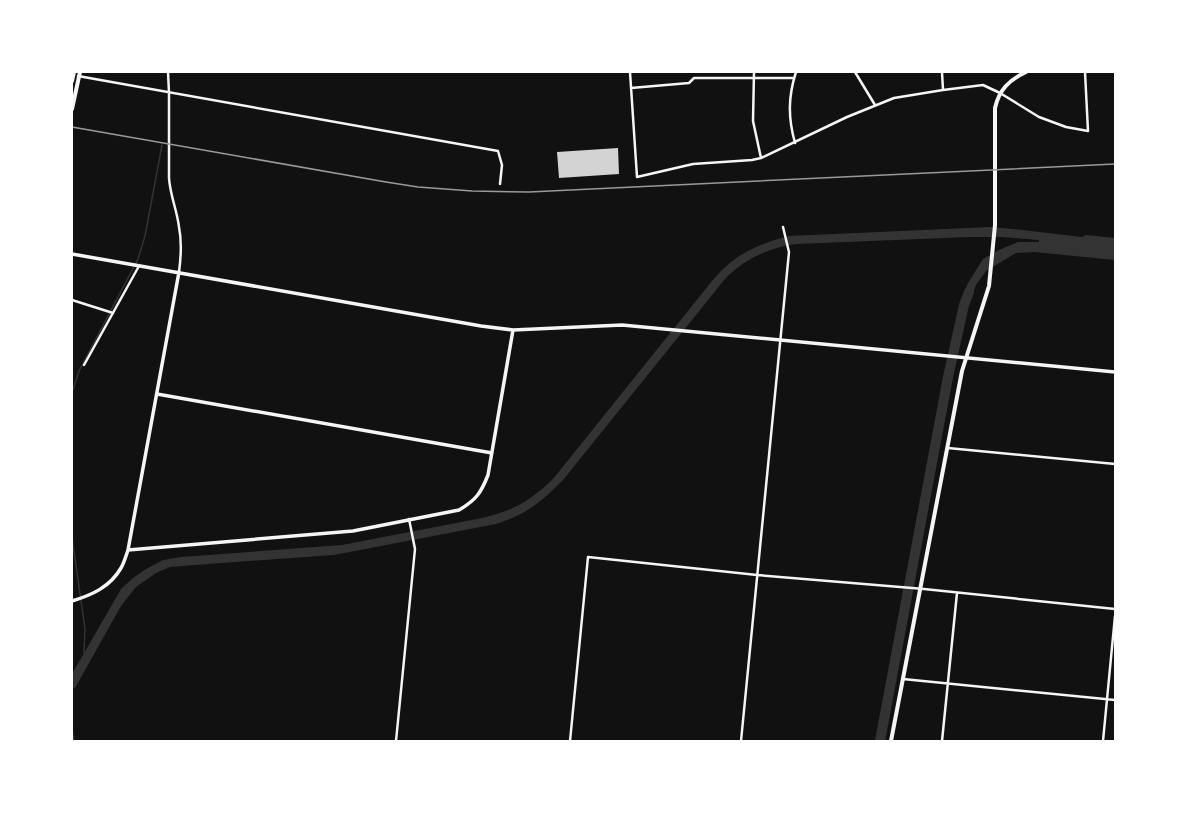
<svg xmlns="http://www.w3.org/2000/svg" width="1187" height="813" viewBox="0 0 1187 813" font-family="'Varela Round',sans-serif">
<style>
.water{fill:#333}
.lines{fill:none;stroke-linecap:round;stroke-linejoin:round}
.stream{stroke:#333;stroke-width:1.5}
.river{stroke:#333;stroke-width:10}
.building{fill:#d3d3d3}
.minor{stroke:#f5f5f5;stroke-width:2.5}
.tertiary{stroke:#f5f5f5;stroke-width:3.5}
.primary{stroke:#f5f5f5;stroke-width:4}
.rail{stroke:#9a9a9a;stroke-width:1.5}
</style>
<rect width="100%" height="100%" fill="#111"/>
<path class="water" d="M990 227 1013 229 1082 237 1086 235 1115 238V260L1034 252 1016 253 986 271 976 285 968 306 960 303 968 283 983 259 999 250 1018 242H1039V240L1002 237H969L797 244C770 247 744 259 725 279L563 480C540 503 527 514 496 524L334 555 195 565 170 567 156 573 136 587 121 606 75 688 72 687V674L121 589 133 578 146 569 163 560 181 557 342 545 482 518C513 511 530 501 553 479L712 281C735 254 755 245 789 236Z"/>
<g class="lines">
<path class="stream" d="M72 393 79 371 138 259 145 236 162 145
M72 537 85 629 84 653
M72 727 74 741"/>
<path class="river" d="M880 741 948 377 964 305 969 292"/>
</g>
<path class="building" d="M618 148 619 174 559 178 557 152Z"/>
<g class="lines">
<path class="minor" d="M168 72 169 93V178C170 195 177 210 179 227 182 242 181 257 179 272
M630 72 637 177 693 164 752 160 761 158 847 117 894 98 943 90 983 85 1000 93 1039 117 1066 127 1088 131 1085 72
M754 72 753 121 761 158
M855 72 875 105
M942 72 943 90
M78 76 498 151 502 165 500 184
M631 88 689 83 694 78H794
M795 143C788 118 788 97 796 72
M72 300 113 313
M84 365 139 266
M948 448 1115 464
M903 679 1115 700
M396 741 415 549 409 519
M570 741 588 557 757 575 924 589 1115 609
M741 741 789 252 783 227
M942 741 957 593
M1103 741 1115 616"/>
<path class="tertiary" d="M72 254 481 326 513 330 622 325 1115 372
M157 394 492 453
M128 550 353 531 459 510C476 500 481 493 488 475L513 330
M72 601C92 595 110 587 121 568 124 563 126 556 128 550L179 272"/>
<path class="primary" d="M72 81 74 72
M72 109 80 72
M891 741 962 371 989 286 995 225V108C999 90 1009 80 1026 72"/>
<path class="rail" d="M72 127 386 182 418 187 472 191 529 192 1115 164"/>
</g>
<rect width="1187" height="813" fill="none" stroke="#ffffff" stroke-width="146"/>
</svg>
